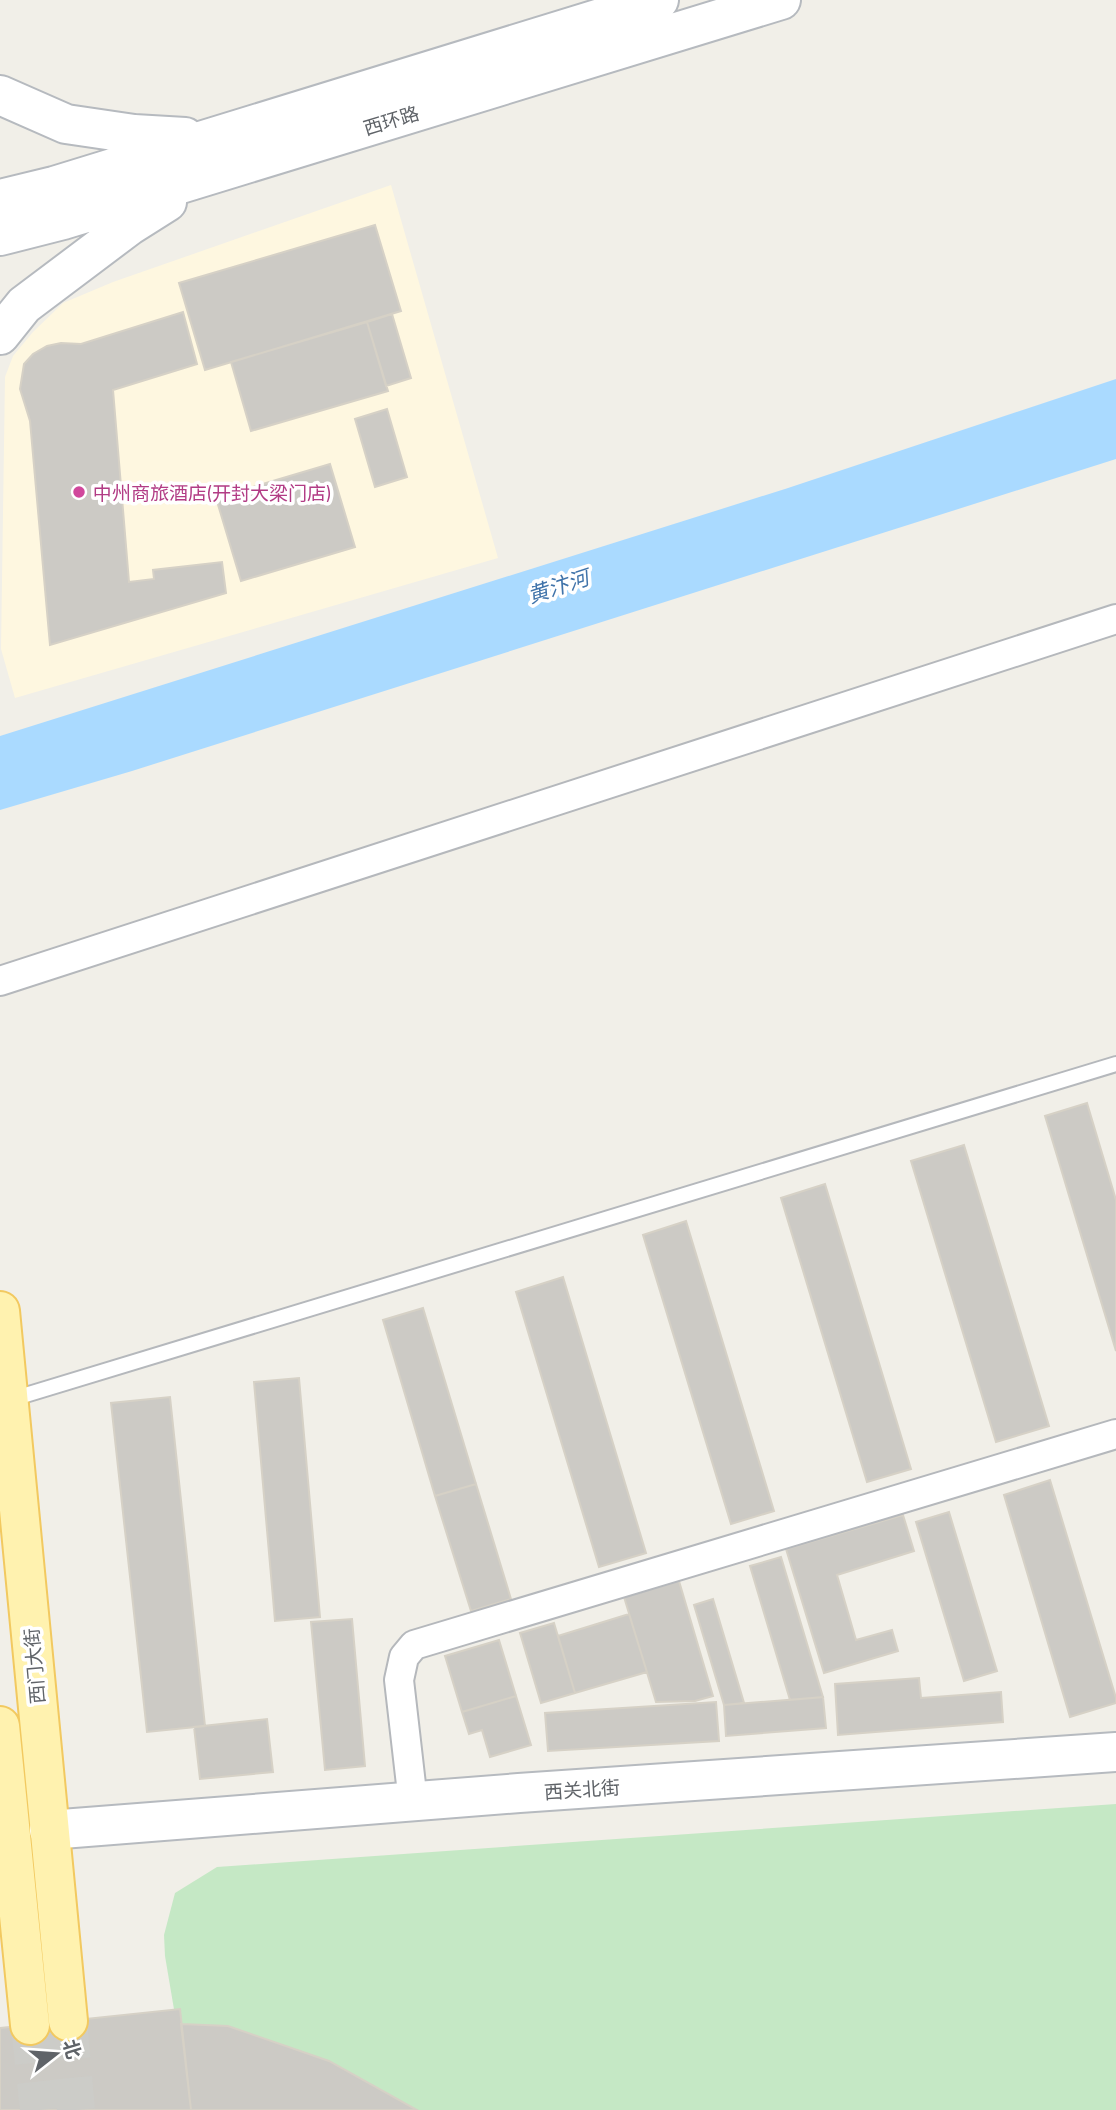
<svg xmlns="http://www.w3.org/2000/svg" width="1116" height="2110" viewBox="0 0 1116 2110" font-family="'Titillium Web','Noto Sans SC',sans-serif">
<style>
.commercial{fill:#fef7e0}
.green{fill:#c5e8c5}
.water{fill:#aadaff}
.building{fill:#cccac5;stroke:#d6d1c6;stroke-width:2}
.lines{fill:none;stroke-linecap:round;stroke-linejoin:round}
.primary-tunnel{stroke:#ccccc8;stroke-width:38;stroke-dasharray:38 19;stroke-linecap:butt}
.lane-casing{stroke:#b5b8bc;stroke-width:18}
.street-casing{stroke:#b5b8bc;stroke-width:32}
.secondary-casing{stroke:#b6babf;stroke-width:42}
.primary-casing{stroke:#f2c960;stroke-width:42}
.lane{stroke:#fff;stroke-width:14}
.street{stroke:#fff;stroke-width:28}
.secondary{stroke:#fff;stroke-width:38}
.primary{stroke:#fff2af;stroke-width:38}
.hotel-dot{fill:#d1479c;stroke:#fff;stroke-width:2.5}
.labels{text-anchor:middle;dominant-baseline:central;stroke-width:7;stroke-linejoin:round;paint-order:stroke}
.street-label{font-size:19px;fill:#5f6368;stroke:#fff}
.hotel-label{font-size:19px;fill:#b23c85;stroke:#fff;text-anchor:start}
.water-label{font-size:21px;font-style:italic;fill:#4174aa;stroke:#fff}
</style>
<rect width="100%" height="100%" fill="#f1efe8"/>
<path class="commercial" d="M391 185 498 558 15 698 1 649 5 377 13 356 33 332 63 303 113 282Z"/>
<path class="green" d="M1116 1804V2110H191L165 1956 164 1935 175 1893 217 1867Z"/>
<path class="water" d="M1116 379V459L132 771 0 810V736L785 489Z"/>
<path class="building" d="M375 225 401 311 205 370 179 283Z
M183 312 197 364 113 390 129 582 154 579 153 570 222 562 226 593 50 645 30 421 20 389 24 364 33 354 47 346 61 343 81 344Z
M392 314 411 378 386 386 367 322Z
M367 322 388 391 251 431 231 362Z
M387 409 407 477 375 487 355 419Z
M330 464 355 547 241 581 216 498Z
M1087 1103 1116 1200V1351L1045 1116Z
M964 1145 1049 1426 996 1442 911 1161Z
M825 1184 911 1469 867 1482 781 1198Z
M686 1221 774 1511 731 1524 643 1235Z
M563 1277 646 1553 599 1567 516 1292Z
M423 1308 476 1484 435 1496 383 1320Z
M299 1378 320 1617 275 1621 254 1382Z
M170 1397 205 1726 147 1732 111 1403Z
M1050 1480 1116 1698V1703L1070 1717 1004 1495Z
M476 1484 511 1599 471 1611 435 1496Z
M949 1512 997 1671 964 1681 916 1522Z
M903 1515 914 1551 837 1575 856 1640 892 1630 898 1651 824 1673 786 1549Z
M781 1557 823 1697 790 1700 750 1566Z
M679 1581 713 1696 695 1701 656 1702 624 1597Z
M713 1599 744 1703 724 1705 694 1605Z
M629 1614 647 1672 575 1693 558 1636Z
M352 1619 365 1766 325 1770 311 1622Z
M554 1623 575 1693 541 1703 520 1633Z
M499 1640 516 1696 462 1712 445 1656Z
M919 1678 921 1698 1001 1692 1003 1722 838 1735 835 1684Z
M516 1696 531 1745 490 1757 482 1730 469 1734 462 1712Z
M823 1697 826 1728 726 1736 724 1705Z
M716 1702 719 1741 548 1751 545 1713Z
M267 1719 273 1772 200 1779 194 1727Z
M180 2009 191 2110H0V2028Z
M181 2024 228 2026 329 2061 417 2110H191Z"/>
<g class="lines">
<path class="primary-tunnel" d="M68 2021 76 2110
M30 2025 39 2110"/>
<defs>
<path id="lane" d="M9 1400 1116 1064"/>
<path id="street" d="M0 981 1116 619
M413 1802 399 1680 404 1657 414 1645 1116 1434"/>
<path id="secondary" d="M0 95 66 124 134 134 185 137
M0 199 54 186 659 0
M0 236 63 220 781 0
M0 335 24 305 129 226 167 202
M49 1830 519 1793 1116 1752"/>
<path id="primary" d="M0 1311 68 2021
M0 1726 30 2025"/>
</defs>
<use href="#lane" class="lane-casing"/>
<use href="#street" class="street-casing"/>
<use href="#secondary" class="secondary-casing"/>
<use href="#primary" class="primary-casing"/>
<use href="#lane" class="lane"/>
<use href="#street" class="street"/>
<use href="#secondary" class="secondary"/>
<use href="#primary" class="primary"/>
</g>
<circle class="hotel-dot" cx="79" cy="492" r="7"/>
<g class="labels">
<g class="street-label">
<text transform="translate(391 120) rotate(-17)">西环路</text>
<text transform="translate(34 1666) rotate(-95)">西门大街</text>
<text transform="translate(582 1789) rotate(-4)">西关北街</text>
</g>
<g class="hotel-label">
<text x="93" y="492">中州商旅酒店(开封大梁门店)</text>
</g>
<g class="water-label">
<text transform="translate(558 586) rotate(-18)">黄汴河</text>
</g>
</g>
<g transform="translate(56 2054) rotate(73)" stroke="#ffffff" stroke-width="5" paint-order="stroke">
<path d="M0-5L12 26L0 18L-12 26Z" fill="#5f6368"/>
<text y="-10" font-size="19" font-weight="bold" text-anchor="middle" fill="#5f6368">北</text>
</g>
</svg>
